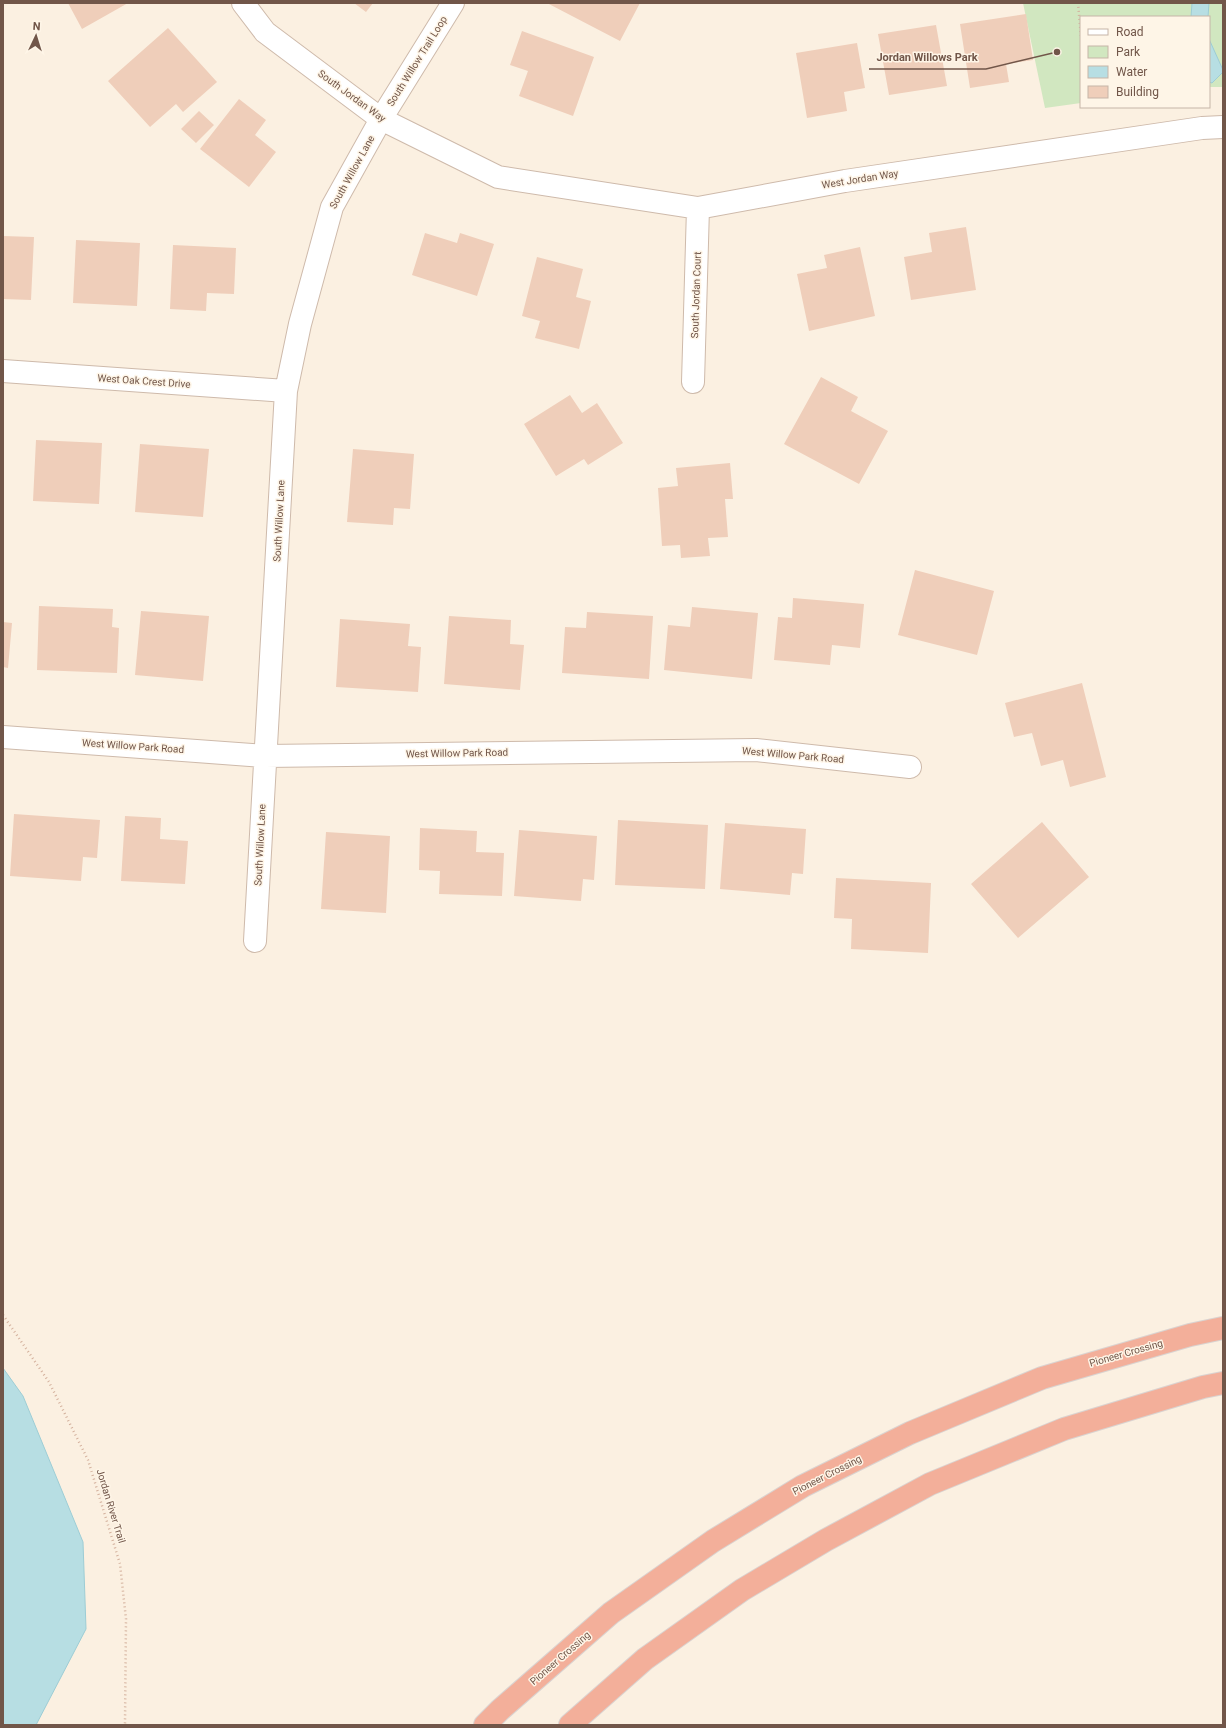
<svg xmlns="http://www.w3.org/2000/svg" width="1226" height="1728" viewBox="0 0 1226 1728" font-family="Roboto,sans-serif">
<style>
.green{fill:#d1e7c0}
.water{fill:#b7dee3;stroke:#9dcdd5}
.building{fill:#efceba}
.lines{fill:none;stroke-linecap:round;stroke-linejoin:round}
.minor-casing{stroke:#cebaab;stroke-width:24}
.highway-casing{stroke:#dad3d0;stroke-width:24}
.path{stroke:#d4b19d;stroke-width:2.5;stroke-dasharray:1 3;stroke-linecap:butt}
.minor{stroke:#fff;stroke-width:22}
.highway{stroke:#f3af9a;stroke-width:22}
.labels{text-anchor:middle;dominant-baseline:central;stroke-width:3;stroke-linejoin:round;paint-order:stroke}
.street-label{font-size:10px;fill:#715649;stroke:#fef5e7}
.leader{fill:none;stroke:#715649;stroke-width:1.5}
.callout-dot{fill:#715649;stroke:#fef5e7;stroke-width:1.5}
.callout-label{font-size:11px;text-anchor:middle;font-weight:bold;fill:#715649;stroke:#fef5e7;stroke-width:3;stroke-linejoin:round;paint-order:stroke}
</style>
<rect width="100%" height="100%" fill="#fbf0e1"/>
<path class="green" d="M1023 3H1223V87H1209V17H1081V103L1045 108Z"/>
<path class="water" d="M1192 3H1209L1208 17H1191Z
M1209 39 1223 70V72L1212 83 1209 82Z
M3 1368 23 1396 83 1542 86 1629 36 1725H3Z"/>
<path class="building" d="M68 3H128L82 29Z
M354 3H373L366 12Z
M547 3H640L620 41Z
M1026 14 1033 60 1006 64 1009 82 970 88 960 24Z
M936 25 947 86 889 95 878 34Z
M168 28 217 82 183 112 176 104 150 127 108 81Z
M522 31 594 57 573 116 519 96 528 71 510 65Z
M857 43 865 88 844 92 847 111 807 118 796 53Z
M239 99 266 120 255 135 276 152 249 187 200 149Z
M199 111 214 125 196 143 181 129Z
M966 227 976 290 911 300 904 257 932 252 929 233Z
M425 233 457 243 460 233 494 244 477 296 412 275Z
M3 236 34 237 31 300 3 299Z
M76 240 140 243 137 306 73 303Z
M173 245 236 248 234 294 207 293 206 311 170 309Z
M860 247 875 316 809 331 797 274 827 268 824 255Z
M537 257 583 269 576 297 591 301 579 349 535 338 540 321 522 316Z
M821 377 858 397 851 411 888 431 859 484 784 444Z
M570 395 582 413 597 403 623 443 588 465 584 459 556 476 524 424Z
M36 440 102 443 99 504 33 501Z
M140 444 209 449 203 517 135 512Z
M353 449 414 454 410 509 394 508 393 525 347 522Z
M730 463 733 499H725L728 537 708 538 710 556 681 558 680 545 662 546 658 488 678 486 676 468Z
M915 570 994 591 977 655 898 635Z
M793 598 864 604 860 648 832 645 830 665 774 660 778 617 792 618Z
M39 606 113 609 112 627 119 628 117 673 37 670Z
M692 607 758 613 752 679 664 670 668 625 690 627Z
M141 611 209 616 203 681 135 675Z
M587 612 653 616 649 679 562 673 565 627 586 628Z
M449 616 511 620 510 644 524 645 520 690 444 684Z
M340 619 410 624 408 646 421 647 418 692 336 687Z
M3 622 12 623 8 668 3 667Z
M1082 683 1106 777 1070 787 1063 760 1041 766 1032 733 1014 737 1005 703Z
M14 814 100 820 97 858 83 857 81 881 10 876Z
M125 816 161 818 160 839 188 841 185 884 121 881Z
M618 820 708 825 705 889 615 885Z
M1042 822 1089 877 1018 938 971 884Z
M725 823 806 829 803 874 792 873 790 895 720 889Z
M420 828 477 831 476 852 504 853 502 896 439 894 440 871 419 870Z
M519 830 597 836 594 880 583 879 581 901 514 896Z
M326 832 390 836 386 913 321 909Z
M836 878 931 883 928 953 851 949 852 919 834 918Z"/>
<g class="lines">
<defs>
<path id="minor" d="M243 3 265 32 381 119 498 177 698 208 845 181 1202 128 1223 127
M3 371 286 391
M693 382 698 208
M3 737 265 756 756 750 910 767
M255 941 286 391 300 324 332 207 381 119 453 3"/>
<path id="highway" d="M485 1725 500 1710 611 1613 713 1541 803 1486 910 1433 1042 1378 1190 1335 1223 1328
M570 1725 645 1659 742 1590 826 1540 930 1484 1064 1429 1203 1387 1223 1383"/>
</defs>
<use href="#minor" class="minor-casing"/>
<use href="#highway" class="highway-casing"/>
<path class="path" d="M1078 3 1081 37
M3 1315 49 1382 88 1460 120 1564 126 1619 125 1725"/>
<use href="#minor" class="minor"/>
<use href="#highway" class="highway"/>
</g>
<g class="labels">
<g class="street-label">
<text transform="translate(417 61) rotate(-58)">South Willow Trail Loop</text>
<text transform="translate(352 96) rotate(36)">South Jordan Way</text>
<text transform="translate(352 172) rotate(-61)">South Willow Lane</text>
<text transform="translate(860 179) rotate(-9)">West Jordan Way</text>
<text transform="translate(696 295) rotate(-88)">South Jordan Court</text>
<text transform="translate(144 381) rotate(4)">West Oak Crest Drive</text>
<text transform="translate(279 521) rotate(-87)">South Willow Lane</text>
<text transform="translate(133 746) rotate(4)">West Willow Park Road</text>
<text transform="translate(457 753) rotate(-1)">West Willow Park Road</text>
<text transform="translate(793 755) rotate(5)">West Willow Park Road</text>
<text transform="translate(260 845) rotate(-87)">South Willow Lane</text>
<text transform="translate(1126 1353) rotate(-16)">Pioneer Crossing</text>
<text transform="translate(827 1475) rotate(-27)">Pioneer Crossing</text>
<text transform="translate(111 1506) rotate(73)">Jordan River Trail</text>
<text transform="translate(560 1658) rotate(-41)">Pioneer Crossing</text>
</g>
</g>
<path class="leader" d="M1057 52L986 69H869"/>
<circle class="callout-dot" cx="1057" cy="52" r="4"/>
<g class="callout-label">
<text x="927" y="61">Jordan Willows Park</text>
</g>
<rect width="1226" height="1728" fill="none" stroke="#715649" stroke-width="8"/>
<rect x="1080" y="16" width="130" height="92" fill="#fef5e7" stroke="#c6b5a8"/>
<rect x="1088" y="29" width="20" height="6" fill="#ffffff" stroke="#c6b5a8"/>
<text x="1116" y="36" font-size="12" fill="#715649">Road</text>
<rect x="1088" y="46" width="20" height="12" fill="#d1e7c0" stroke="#c6b5a8"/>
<text x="1116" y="56" font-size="12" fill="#715649">Park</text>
<rect x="1088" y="66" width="20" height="12" fill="#b7dee3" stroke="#c6b5a8"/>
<text x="1116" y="76" font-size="12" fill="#715649">Water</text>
<rect x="1088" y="86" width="20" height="12" fill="#efceba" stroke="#c6b5a8"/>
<text x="1116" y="96" font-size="12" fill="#715649">Building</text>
<g transform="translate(36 36) rotate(4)" stroke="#fef5e7" stroke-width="3" paint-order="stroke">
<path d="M0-3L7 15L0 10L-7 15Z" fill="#715649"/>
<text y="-6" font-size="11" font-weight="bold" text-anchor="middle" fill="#715649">N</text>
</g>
</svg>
